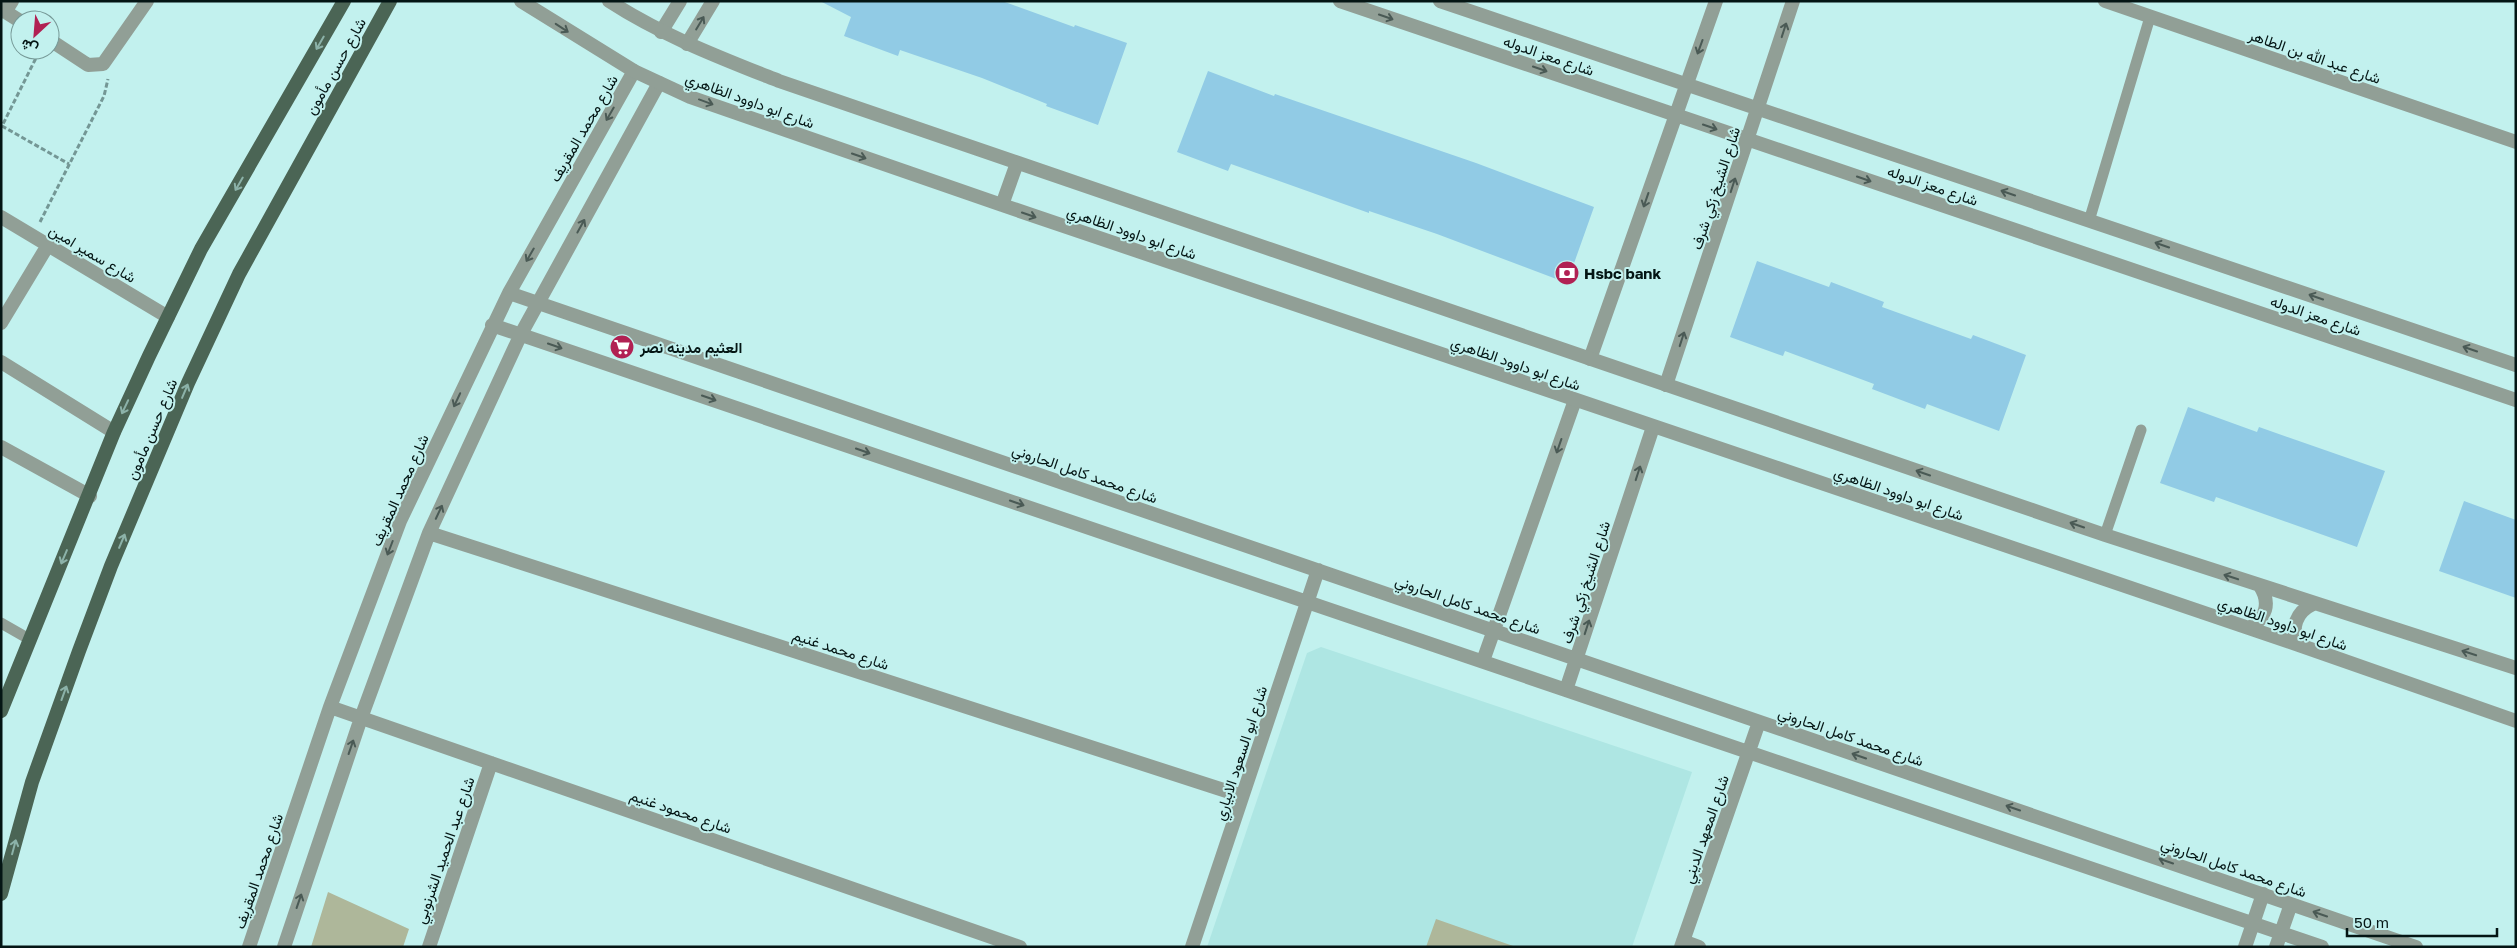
<svg xmlns="http://www.w3.org/2000/svg" width="2517" height="948" viewBox="0 0 2517 948" font-family="'Golos Text',Vazirmatn,sans-serif">
<style>
.built{fill:#aee6e3}
.green{fill:#aeb79a}
.building{fill:#91cbe5}
.lines{fill:none;stroke-linecap:round;stroke-linejoin:round}
.path{stroke:#749795;stroke-width:3;stroke-dasharray:5 2.5;stroke-linecap:butt}
.service{stroke:#919f96;stroke-width:11}
.minor{stroke:#919f96;stroke-width:14}
.tertiary{stroke:#919f96;stroke-width:14}
.primary{stroke:#4b6555;stroke-width:14}
.oneway{stroke:#4a5a55}
.oneway2{stroke:#8cb2a9}
.labels{text-anchor:middle;dominant-baseline:central;stroke-width:4;stroke-linejoin:round;paint-order:stroke}
.street-label{font-size:15px;fill:#041514;stroke:#c2f1ee}
.poi-label{font-size:15px;font-weight:bold;fill:#041514;stroke:#c2f1ee;text-anchor:start}
</style>
<rect width="100%" height="100%" fill="#c2f1ee"/>
<path class="built" d="M1321 647 1692 772 1632 947H1207L1307 653Z"/>
<path class="green" d="M328 892 409 929 403 947H311Z
M1436 919 1516 947H1426Z"/>
<path class="building" d="M820 1H1002L1074 27 1075 25 1127 43 1098 125 1046 106 1047 104 982 78 900 50 898 56 844 36 851 17Z
M1208 71 1274 96 1275 94 1476 163 1594 207 1567 283 1437 234 1369 211V213L1231 164 1228 171 1177 152Z
M1757 261 1829 287 1831 282 1884 302 1882 307 1971 339 1973 335 2026 355 1999 431 1927 404 1925 409 1872 389 1874 384 1785 351 1783 356 1730 337Z
M2188 407 2257 432 2259 427 2385 471 2357 547 2216 497 2214 502 2160 483Z
M2464 501 2516 520V598L2439 571Z"/>
<g class="lines">
<path class="path" d="M39 52 2 126 69 164
M40 222 104 96 108 79"/>
<path class="service" d="M2089 221 2150 17
M2105 535 2141 430
M1 623 29 639"/>
<path class="minor" d="M1340 1 2516 400
M1440 1 2516 365
M2105 1 2516 142
M1 9 20 21
M5 12 12 1
M661 32 680 1
M50 40 88 65 103 64 147 1
M687 44 713 1
M1 217 168 317
M509 293 2416 947
M1 323 48 245
M492 325 2322 947
M1590 359 1716 1
M1 362 114 432
M1666 385 1793 1
M1 447 90 496
M429 533 1242 796
M1483 661 1575 400
M1566 690 1653 427
M330 707 1020 947
M1683 941 1699 947
M249 947 330 707 400 521 509 293 634 71
M284 947 361 718 429 533 521 334 659 83
M429 947 491 763
M1192 947 1318 570
M1681 947 1759 722
M2245 947 2263 894
M2276 947 2291 904"/>
<path class="tertiary" d="M521 1 634 71 690 97 1002 205 2299 645 2516 721
M609 1C663 36 721 58 779 81L2105 535 2516 668
M1002 205 1017 163
M2249 628C2266 619 2271 603 2260 586
M2299 645C2290 628 2296 612 2313 604"/>
<path class="primary" d="M1 711 114 432 149 356 201 249 344 1
M1 894 32 782 79 651 111 566 188 383 239 274 390 1"/>
</g>
<defs><path id="oneway-shaft" d="M-6 0H5M1.5-3L5.5 0L1.5 3" fill="none" stroke-width="1.6" stroke-linecap="round" stroke-linejoin="round" transform="scale(1.25)"/></defs>
<g class="oneway">
<use href="#oneway-shaft" transform="translate(1386 17) rotate(19)"/>
<use href="#oneway-shaft" transform="translate(700 23) rotate(-59)"/>
<use href="#oneway-shaft" transform="translate(562 28) rotate(33)"/>
<use href="#oneway-shaft" transform="translate(1784 30) rotate(-72)"/>
<use href="#oneway-shaft" transform="translate(1700 47) rotate(110)"/>
<use href="#oneway-shaft" transform="translate(1540 69) rotate(19)"/>
<use href="#oneway-shaft" transform="translate(706 102) rotate(20)"/>
<use href="#oneway-shaft" transform="translate(610 114) rotate(120)"/>
<use href="#oneway-shaft" transform="translate(1710 127) rotate(19)"/>
<use href="#oneway-shaft" transform="translate(859 156) rotate(19)"/>
<use href="#oneway-shaft" transform="translate(1864 179) rotate(19)"/>
<use href="#oneway-shaft" transform="translate(1733 185) rotate(-72)"/>
<use href="#oneway-shaft" transform="translate(2008 193) rotate(-161)"/>
<use href="#oneway-shaft" transform="translate(1646 200) rotate(109)"/>
<use href="#oneway-shaft" transform="translate(1029 215) rotate(19)"/>
<use href="#oneway-shaft" transform="translate(581 226) rotate(-61)"/>
<use href="#oneway-shaft" transform="translate(2162 245) rotate(-161)"/>
<use href="#oneway-shaft" transform="translate(530 255) rotate(120)"/>
<use href="#oneway-shaft" transform="translate(2316 297) rotate(-161)"/>
<use href="#oneway-shaft" transform="translate(1682 339) rotate(-72)"/>
<use href="#oneway-shaft" transform="translate(555 346) rotate(19)"/>
<use href="#oneway-shaft" transform="translate(2470 349) rotate(-161)"/>
<use href="#oneway-shaft" transform="translate(709 398) rotate(19)"/>
<use href="#oneway-shaft" transform="translate(457 400) rotate(115)"/>
<use href="#oneway-shaft" transform="translate(1559 446) rotate(109)"/>
<use href="#oneway-shaft" transform="translate(863 451) rotate(19)"/>
<use href="#oneway-shaft" transform="translate(1638 473) rotate(-72)"/>
<use href="#oneway-shaft" transform="translate(1923 473) rotate(-161)"/>
<use href="#oneway-shaft" transform="translate(1017 503) rotate(19)"/>
<use href="#oneway-shaft" transform="translate(439 512) rotate(-65)"/>
<use href="#oneway-shaft" transform="translate(2077 525) rotate(-161)"/>
<use href="#oneway-shaft" transform="translate(390 548) rotate(111)"/>
<use href="#oneway-shaft" transform="translate(2231 577) rotate(-162)"/>
<use href="#oneway-shaft" transform="translate(1587 627) rotate(-72)"/>
<use href="#oneway-shaft" transform="translate(2469 653) rotate(-162)"/>
<use href="#oneway-shaft" transform="translate(351 747) rotate(-71)"/>
<use href="#oneway-shaft" transform="translate(1859 756) rotate(-161)"/>
<use href="#oneway-shaft" transform="translate(2013 808) rotate(-161)"/>
<use href="#oneway-shaft" transform="translate(2166 861) rotate(-161)"/>
<use href="#oneway-shaft" transform="translate(299 901) rotate(-71)"/>
<use href="#oneway-shaft" transform="translate(2320 914) rotate(-161)"/>
</g>
<g class="oneway2">
<use href="#oneway-shaft" transform="translate(320 43) rotate(120)"/>
<use href="#oneway-shaft" transform="translate(239 184) rotate(120)"/>
<use href="#oneway-shaft" transform="translate(185 391) rotate(-67)"/>
<use href="#oneway-shaft" transform="translate(125 407) rotate(115)"/>
<use href="#oneway-shaft" transform="translate(122 541) rotate(-67)"/>
<use href="#oneway-shaft" transform="translate(64 557) rotate(113)"/>
<use href="#oneway-shaft" transform="translate(64 693) rotate(-70)"/>
<use href="#oneway-shaft" transform="translate(14 847) rotate(-75)"/>
</g>
<defs>
<symbol id="bank-disc" viewBox="-11 -11 22 22"><circle r="9.5" fill="#b12153" stroke="#c2f1ee"/><path d="M-6-4H6V4H-6ZM0-2.3a2.3 2.3 0 1 0 0 4.6a2.3 2.3 0 1 0 0-4.6Z" fill="#fff"/></symbol>
<symbol id="supermarket-disc" viewBox="-11 -11 22 22"><circle r="9.5" fill="#b12153" stroke="#c2f1ee"/><path d="M-6-5.5h2.5l.6 2H6L4.5 2H-2.5L-4.4-4H-6ZM-1.5 3.2a1.3 1.3 0 1 0 .1 0ZM3 3.2a1.3 1.3 0 1 0 .1 0Z" fill="#fff"/></symbol>
</defs>
<g fill-rule="evenodd">
<use href="#bank-disc" x="1553" y="259" width="28" height="28"/>
<use href="#supermarket-disc" x="608" y="333" width="28" height="28"/>
</g>
<g class="labels">
<g class="street-label">
<text transform="translate(1549 55) rotate(19)">شارع معز الدوله</text>
<text transform="translate(2315 56) rotate(19)">شارع عبد الله بن الطاهر</text>
<text transform="translate(335 66) rotate(-61)">شارع حسن مأمون</text>
<text transform="translate(750 100) rotate(20)">شارع ابو داوود الظاهري</text>
<text transform="translate(583 128) rotate(-60)">شارع محمد المقريف</text>
<text transform="translate(1933 185) rotate(19)">شارع معز الدوله</text>
<text transform="translate(1715 188) rotate(-72)">شارع الشيخ زكي شرف</text>
<text transform="translate(1132 232) rotate(19)">شارع ابو داوود الظاهري</text>
<text transform="translate(93 253) rotate(31)">شارع سمير امين</text>
<text transform="translate(2316 315) rotate(19)">شارع معز الدوله</text>
<text transform="translate(1516 363) rotate(19)">شارع ابو داوود الظاهري</text>
<text transform="translate(151 429) rotate(-67)">شارع حسن مأمون</text>
<text transform="translate(1085 473) rotate(19)">شارع محمد كامل الحاروني</text>
<text transform="translate(399 490) rotate(-66)">شارع محمد المقريف</text>
<text transform="translate(1899 493) rotate(19)">شارع ابو داوود الظاهري</text>
<text transform="translate(1585 582) rotate(-72)">شارع الشيخ زكي شرف</text>
<text transform="translate(1468 604) rotate(19)">شارع محمد كامل الحاروني</text>
<text transform="translate(2283 623) rotate(19)">شارع ابو داوود الظاهري</text>
<text transform="translate(841 649) rotate(18)">شارع محمد غنيم</text>
<text transform="translate(1851 736) rotate(19)">شارع محمد كامل الحاروني</text>
<text transform="translate(1240 753) rotate(-72)">شارع ابو السعود الابياري</text>
<text transform="translate(681 811) rotate(19)">شارع محمود غنيم</text>
<text transform="translate(1705 829) rotate(-71)">شارع المعهد الديني</text>
<text transform="translate(444 850) rotate(-71)">شارع عبد الحميد الشرنوبي</text>
<text transform="translate(2234 867) rotate(19)">شارع محمد كامل الحاروني</text>
<text transform="translate(258 871) rotate(-71)">شارع محمد المقريف</text>
</g>
<g class="poi-label">
<text x="1584" y="273">Hsbc bank</text>
<text x="640" y="347">العثيم مدينه نصر</text>
</g>
</g>
<rect width="2517" height="948" fill="none" stroke="#041514" stroke-width="5"/>
<g transform="translate(35 35) rotate(206)"><circle r="24" fill="#c2f1ee" stroke="#769997"/>
<path d="M0-4L9 19L0 12L-9 19Z" fill="#b12153"/>
<text y="-8" font-size="14" font-weight="bold" text-anchor="middle" fill="#041514">ش</text>
</g>
<path d="M2347 928v8h150v-8" fill="none" stroke="#041514" stroke-width="2.5"/>
<text x="2354" y="928" font-size="15" fill="#041514" stroke="#c2f1ee" stroke-width="4" paint-order="stroke">50 m</text>
</svg>
